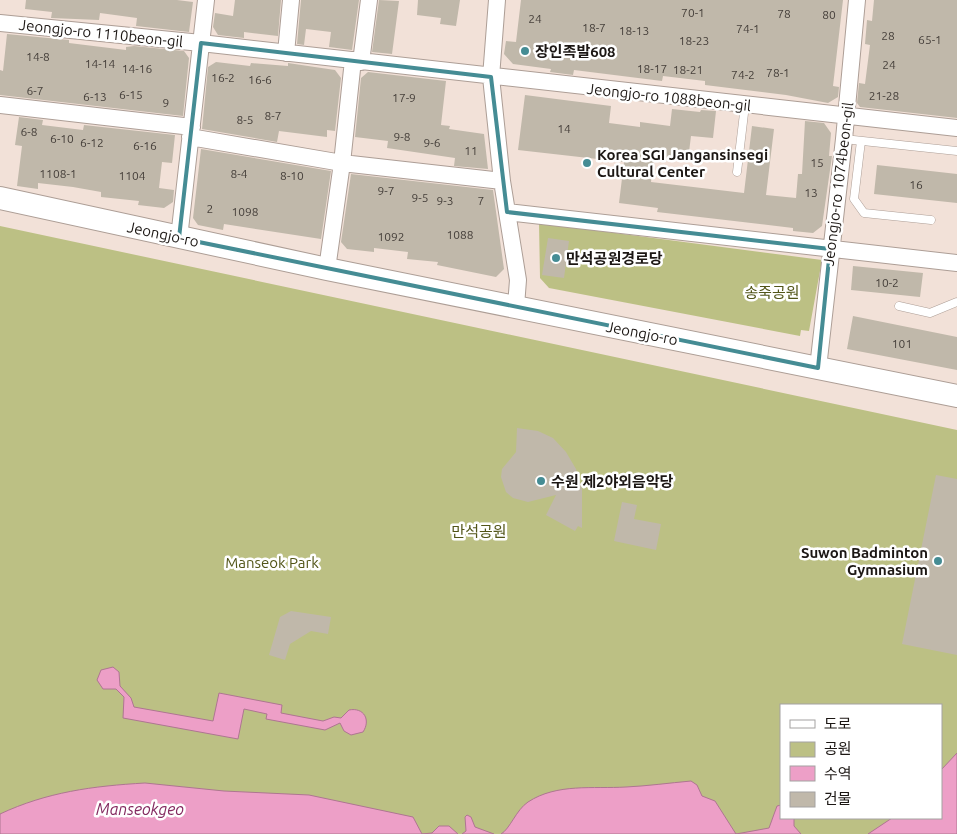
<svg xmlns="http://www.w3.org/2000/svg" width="957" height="834" viewBox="0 0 957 834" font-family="Ubuntu,'Noto Sans KR',sans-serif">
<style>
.green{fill:#bcc084;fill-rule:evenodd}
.water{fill:#ed9fc7;stroke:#ae7691}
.building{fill:#c0b8aa}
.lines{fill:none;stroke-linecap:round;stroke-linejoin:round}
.lane-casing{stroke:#ad9e96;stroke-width:9}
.street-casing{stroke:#ad9e96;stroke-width:18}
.secondary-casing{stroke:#ad9e96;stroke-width:24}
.lane{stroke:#fff;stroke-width:8}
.street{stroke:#fff;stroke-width:16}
.secondary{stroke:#fff;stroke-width:22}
.marked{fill:none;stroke:#458c94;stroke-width:4;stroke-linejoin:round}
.poi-dot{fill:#458c94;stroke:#fff;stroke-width:2}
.labels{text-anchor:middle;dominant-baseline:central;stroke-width:5;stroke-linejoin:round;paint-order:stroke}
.number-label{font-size:12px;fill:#453f3a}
.street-label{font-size:15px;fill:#1c1714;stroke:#fff}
.poi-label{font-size:15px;font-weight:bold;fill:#1c1714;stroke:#fff;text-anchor:start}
.park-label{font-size:15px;fill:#525518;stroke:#fff}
.water-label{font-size:16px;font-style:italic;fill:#842a60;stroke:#fff}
</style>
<rect width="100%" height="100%" fill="#f2e1d8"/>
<path class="green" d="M539 223 822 260 809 331 801 330 800 336 549 288 540 278Z
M0 226 957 430V834H0ZM781 705H941V818H781Z"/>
<path class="water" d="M113 667 119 672 120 686 131 698 134 707 213 721 219 693 282 705 281 713 323 721 334 717 341 718 349 710C364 707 371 720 363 732L351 735 344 731 340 723 325 730 266 719 267 714 244 709 238 739 123 718 124 697 116 689H103L97 680 101 670Z
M957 753V834H868L892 818H941V770Z
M691 781 697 785 702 796 715 801 736 834 769 828 777 806 781 805V818H794V826L801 834H501C510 829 516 810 528 802 557 783 593 789 626 787 647 786 669 783 691 781Z
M145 783 224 791 309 795 413 817 422 834 432 833 439 826H449L458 834H0V814C47 792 93 786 145 783Z
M467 815 471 817 475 827 494 834H462L466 831 465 817Z"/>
<path class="building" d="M26 0H177L193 2 189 32 136 26 137 18 100 13 99 20 51 18 52 12 25 9Z
M235 0H281L278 36 244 32V38L218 35 213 27 215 13 233 16Z
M301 0H359L352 50 329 47 331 32 306 29 304 45 297 44Z
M379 0 399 1 392 54 372 52Z
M418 0H460L456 26 440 24 441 18 417 15Z
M521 0H843L833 86 839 87 838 97 828 103 786 95 705 85V81L663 76 662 81 574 70 573 75 550 72 551 69 513 64 504 54 506 41 516 42Z
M874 0H957V118L860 107 857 103 859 83 865 84 870 45 865 44 867 20 872 21Z
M7 34 69 40V43L126 50V47L134 46 184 51 189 58 183 116 0 95V70L3 71Z
M216 62 250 66 251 63 288 66V63L335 70 341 78 335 131 327 130V137L279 131 277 142 202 129 208 67Z
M368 72 446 81 441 125 450 126 449 129 484 134 488 169 454 166 455 158 387 148 388 141 355 137 361 78Z
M525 95 611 106 609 123 640 127V122L670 126 672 109 700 112 701 110 716 111 713 138 691 136 688 160 654 156 651 182 744 193 752 126 774 129 766 195 796 198 798 174H802L805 121 824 123 831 133 829 156H832L822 226 813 233 793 231V228L657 212 658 208 619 203 624 162 518 150Z
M19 117 43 120 42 125 83 130 84 125 175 135 172 163 162 162 159 188 174 190 173 202 164 208 138 205 139 201 101 197V192L73 187 38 183V189L17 186 22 146 15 145Z
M201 149 331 171 321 239 224 224 223 230 198 225 193 218Z
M877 165 957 174V203L874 194Z
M351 174 493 190 504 269 496 277 437 265 438 262 407 259 408 252 374 248V252L347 249 341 242Z
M548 238 569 241 564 278 542 275Z
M853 266 923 273 920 297 851 290Z
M853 316 957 337V370L847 349Z
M517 428 538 431 553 438 566 452 576 469 582 489V528L578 526 575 531 546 515 556 495 528 502 513 498 506 492 501 477 502 469 516 452Z
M936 475 957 479V655L902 644Z
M622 502 637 505 634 519 661 524 656 550 614 541Z
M291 611 331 617 328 634 311 631 290 644 285 660 269 655 280 617Z"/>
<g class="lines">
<defs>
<path id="lane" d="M844 139 957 151
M861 141 854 199 864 213 931 220
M737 172 745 105
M899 306 930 313 957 302"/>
<path id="street" d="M497 0 491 77 502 181 518 280 516 306
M0 23 201 43 957 128
M286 53 291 0
M361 62 369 0
M0 105 192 127
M190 137 342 163 502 181
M507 212 957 263
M179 238 206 0
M327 269 342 163 353 60
M818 368 844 139 857 0"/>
<path id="secondary" d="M0 198 327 269 957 396"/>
</defs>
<use href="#lane" class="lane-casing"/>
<use href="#street" class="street-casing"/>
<use href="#secondary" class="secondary-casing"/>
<use href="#lane" class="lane"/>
<use href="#street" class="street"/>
<use href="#secondary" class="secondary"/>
</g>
<path class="marked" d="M201 43 491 77 507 212 830 249 818 368 179 238Z"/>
<g class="poi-dot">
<circle cx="525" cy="51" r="5"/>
<circle cx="587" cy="163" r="5"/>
<circle cx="556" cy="258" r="5"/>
<circle cx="541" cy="481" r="5"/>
<circle cx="938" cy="561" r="5"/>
</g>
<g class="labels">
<g class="number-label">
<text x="693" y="12">70-1</text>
<text x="784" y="13">78</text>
<text x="829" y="14">80</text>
<text x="535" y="18">24</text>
<text x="594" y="27">18-7</text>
<text x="748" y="28">74-1</text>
<text x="634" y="30">18-13</text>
<text x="888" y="35">28</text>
<text x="930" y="39">65-1</text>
<text x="694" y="40">18-23</text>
<text x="38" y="56">14-8</text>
<text x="100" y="63">14-14</text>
<text x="889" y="64">24</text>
<text x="137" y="68">14-16</text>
<text x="652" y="68">18-17</text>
<text x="688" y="69">18-21</text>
<text x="778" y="72">78-1</text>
<text x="743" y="74">74-2</text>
<text x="223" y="77">16-2</text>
<text x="260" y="79">16-6</text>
<text x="35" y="90">6-7</text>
<text x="131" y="94">6-15</text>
<text x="884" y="95">21-28</text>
<text x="95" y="96">6-13</text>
<text x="404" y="97">17-9</text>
<text x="166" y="102">9</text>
<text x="273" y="115">8-7</text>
<text x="245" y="119">8-5</text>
<text x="564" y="128">14</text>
<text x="29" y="131">6-8</text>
<text x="402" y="136">9-8</text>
<text x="62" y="138">6-10</text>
<text x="92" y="142">6-12</text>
<text x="432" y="142">9-6</text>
<text x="145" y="145">6-16</text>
<text x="471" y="150">11</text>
<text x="817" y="162">15</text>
<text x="58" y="173">1108-1</text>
<text x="239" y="173">8-4</text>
<text x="132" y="175">1104</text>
<text x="292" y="175">8-10</text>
<text x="916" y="184">16</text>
<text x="386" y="190">9-7</text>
<text x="811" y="192">13</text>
<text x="420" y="197">9-5</text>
<text x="445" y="200">9-3</text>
<text x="481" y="200">7</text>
<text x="210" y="208">2</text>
<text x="245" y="211">1098</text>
<text x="460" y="234">1088</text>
<text x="391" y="236">1092</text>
<text x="887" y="282">10-2</text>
<text x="902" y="343">101</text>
</g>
<g class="street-label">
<text transform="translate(101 33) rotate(6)">Jeongjo-ro 1110beon-gil</text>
<text transform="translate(669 97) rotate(6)">Jeongjo-ro 1088beon-gil</text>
<text transform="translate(838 184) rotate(-83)">Jeongjo-ro 1074beon-gil</text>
<text transform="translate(163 234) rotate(12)">Jeongjo-ro</text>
<text transform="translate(642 333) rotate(11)">Jeongjo-ro</text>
</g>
<g class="poi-label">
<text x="535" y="51">장인족발608</text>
<text x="597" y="154">Korea SGI Jangansinsegi<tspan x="597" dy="17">Cultural Center</tspan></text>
<text x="566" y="258">만석공원경로당</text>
<text x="551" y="481">수원 제2야외음악당</text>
<text x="928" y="552" text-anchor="end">Suwon Badminton<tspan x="928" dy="17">Gymnasium</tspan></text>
</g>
<g class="park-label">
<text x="772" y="292">송죽공원</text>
<text x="479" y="531">만석공원</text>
<text x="272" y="562">Manseok Park</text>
</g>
<g class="water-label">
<text x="140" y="809">Manseokgeo</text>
</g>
</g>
<rect x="780" y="704" width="162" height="115" fill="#ffffff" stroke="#a4a2a1"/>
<rect x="790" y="720" width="25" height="8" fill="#ffffff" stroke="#a4a2a1"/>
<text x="824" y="729" font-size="15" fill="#1c1714">도로</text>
<rect x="790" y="742" width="25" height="15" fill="#bcc084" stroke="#a4a2a1"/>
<text x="824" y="754" font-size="15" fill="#1c1714">공원</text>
<rect x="790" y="766" width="25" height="15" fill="#ed9fc7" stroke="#a4a2a1"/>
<text x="824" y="779" font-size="15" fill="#1c1714">수역</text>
<rect x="790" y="792" width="25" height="15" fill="#c0b8aa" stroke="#a4a2a1"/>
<text x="824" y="804" font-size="15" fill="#1c1714">건물</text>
</svg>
